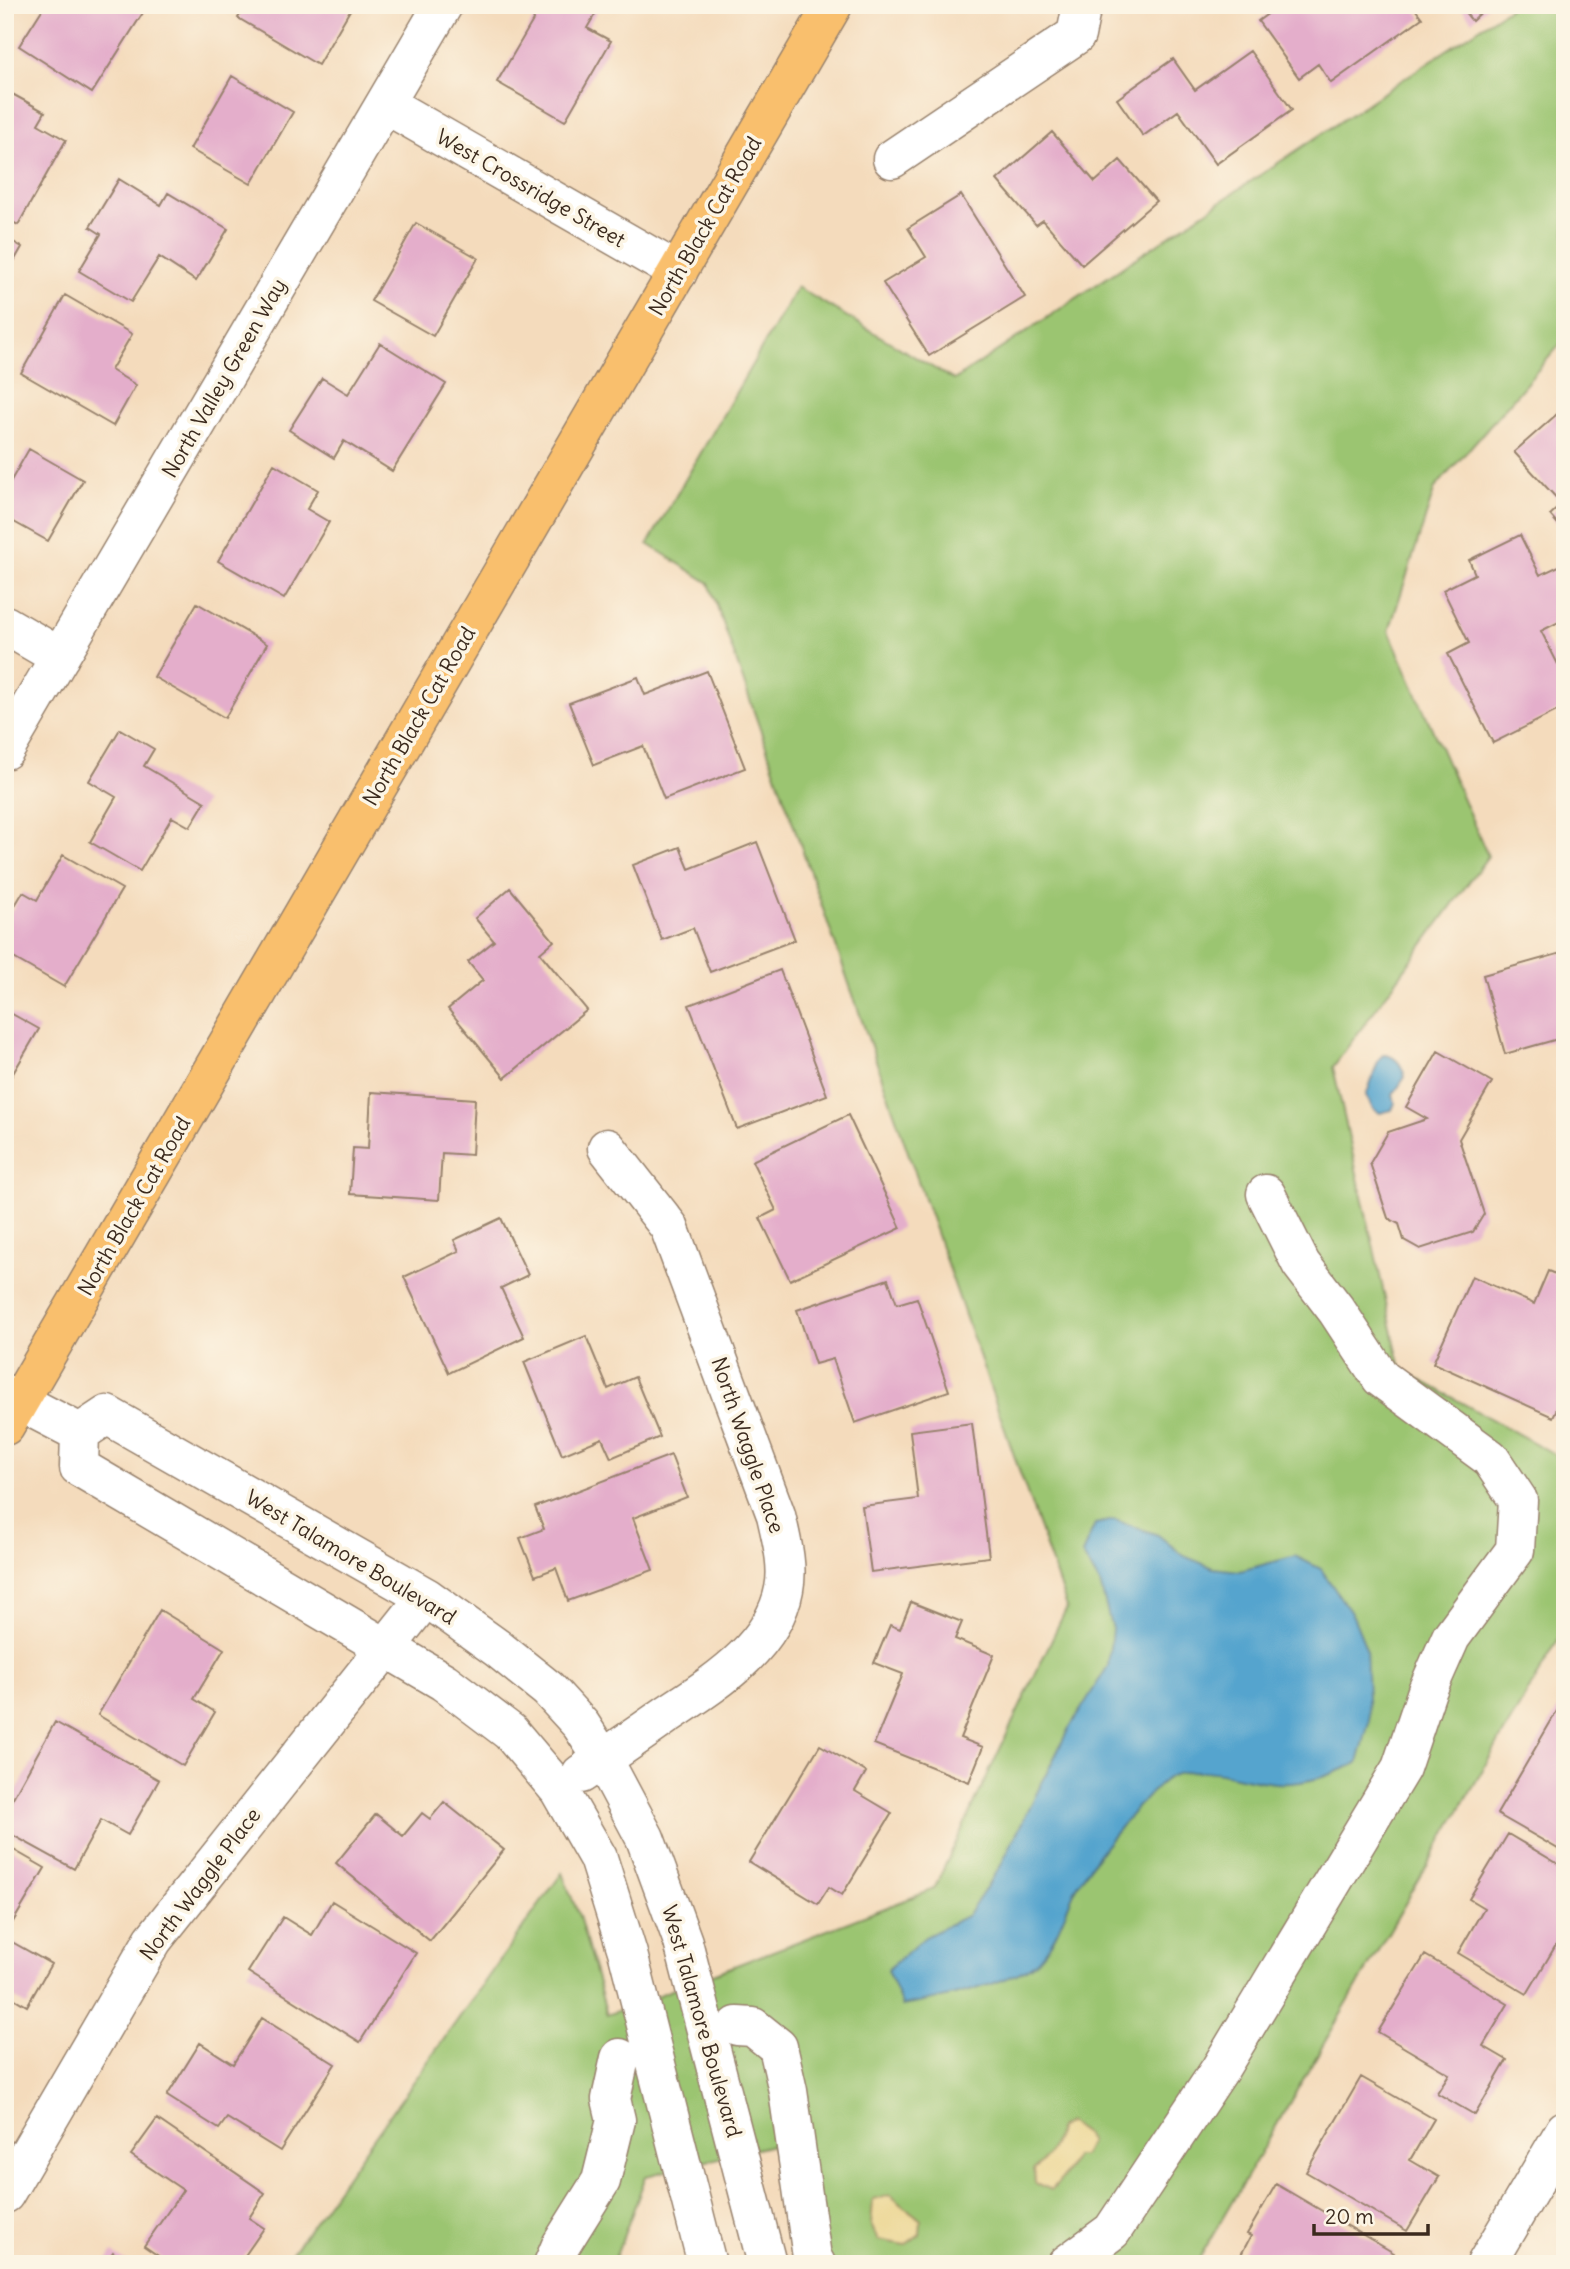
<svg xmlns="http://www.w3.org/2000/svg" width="1570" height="2269" viewBox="0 0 1570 2269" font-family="Delius,sans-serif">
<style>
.green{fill:#9bc571;stroke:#6b7848;stroke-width:2}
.sand{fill:#eeda9e;stroke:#94825e;stroke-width:2}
.water{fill:#54a4ce;stroke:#486776;stroke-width:2}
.building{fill:#e4aecb}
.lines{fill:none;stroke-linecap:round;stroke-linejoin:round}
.minor-casing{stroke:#98826d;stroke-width:41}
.major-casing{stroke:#98826d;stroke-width:41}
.minor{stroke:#fff;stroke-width:38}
.major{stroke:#f9bf6d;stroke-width:38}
.labels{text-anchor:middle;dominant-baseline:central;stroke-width:7;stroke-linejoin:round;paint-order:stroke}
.street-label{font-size:21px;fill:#3b2a1e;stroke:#fcf5e5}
</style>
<rect width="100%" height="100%" fill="#fcf5e5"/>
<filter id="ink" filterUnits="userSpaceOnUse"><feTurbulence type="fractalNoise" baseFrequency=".0143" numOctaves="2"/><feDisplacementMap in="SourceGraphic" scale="14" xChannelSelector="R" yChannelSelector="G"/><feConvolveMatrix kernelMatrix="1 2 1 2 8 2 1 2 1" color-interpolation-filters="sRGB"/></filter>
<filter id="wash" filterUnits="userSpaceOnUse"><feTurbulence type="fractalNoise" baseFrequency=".00686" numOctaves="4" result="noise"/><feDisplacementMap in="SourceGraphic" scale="28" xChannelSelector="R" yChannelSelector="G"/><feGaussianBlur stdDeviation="1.57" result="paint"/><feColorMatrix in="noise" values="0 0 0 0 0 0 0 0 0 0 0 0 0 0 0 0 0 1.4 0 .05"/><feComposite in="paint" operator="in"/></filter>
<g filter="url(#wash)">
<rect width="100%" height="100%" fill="#f4dbbc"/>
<path class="green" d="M1514 5H1565V339L1435 488 1389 631 1488 856 1333 1067 1401 1369 1565 1460V1628L1196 2264H801L772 2145 646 2176 613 2264H284L562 1873 579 1916 607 2015 934 1889 1067 1607 709 583 648 544 797 287 954 380Z"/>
<path class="sand" d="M1068 2122 1085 2134 1090 2141 1083 2156H1075L1065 2174 1052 2190 1035 2183 1034 2169C1049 2156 1054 2147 1058 2128Z
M890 2195 921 2220 920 2234 905 2245 878 2240 871 2225 873 2200Z"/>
<path class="water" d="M1383 1055C1396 1055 1402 1065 1405 1077L1393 1095 1395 1103 1392 1110 1380 1113 1373 1109 1366 1096 1379 1059Z
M1115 1520 1158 1535 1184 1556 1213 1568 1240 1571 1295 1556 1321 1569 1353 1616 1366 1648 1369 1722 1358 1763C1331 1775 1306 1785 1276 1783 1241 1781 1206 1762 1171 1776 1152 1784 1084 1870 1075 1890 1064 1913 1057 1941 1038 1960 1013 1984 937 2000 902 2006L887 1970 925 1937 968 1915 1000 1867 1068 1730 1108 1666 1112 1629 1100 1584 1082 1554 1095 1524Z"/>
<g id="blocks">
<path class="building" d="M45 5H142L146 8 92 93 19 46Z
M246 5H353L318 65 238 18Z
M542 5H593L598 9 587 28 611 41 565 121 497 82Z
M1280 5H1412L1422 18 1331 83 1318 64 1299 78 1258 21Z
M1459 5H1489L1472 21Z
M1250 51 1292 110 1216 164 1178 111 1143 136 1117 99 1173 59 1195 90Z
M232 76 293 112 251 184 190 149Z
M5 90 45 112 38 124 66 140 18 225 5 218Z
M1052 132 1095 182 1120 160 1156 201 1082 265 1043 220 1036 225 997 180Z
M119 179 161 205 168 193 228 229 196 281 159 257 131 302 79 271 101 234 90 227Z
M961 195 1025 297 929 356 883 283 926 257 908 228Z
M416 223 478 258 433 336 371 301Z
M5 237 22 247 5 277Z
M65 295 132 334 111 370 136 385 113 426 21 373Z
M380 343 446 384 392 471 344 441 334 458 289 430 322 378 348 394Z
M1565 407V532L1550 515 1562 504 1514 452Z
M29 449 83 480 48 541 5 517V491Z
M274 464 318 490 307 509 329 522 284 599 218 561Z
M1520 535 1540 575 1561 565 1565 572V619L1541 631 1565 678V707L1493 743 1448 654 1469 643 1443 590 1475 574 1469 560Z
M197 603 267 644 225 718 154 677Z
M707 671 745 768 664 799 643 746 594 765 569 703 638 677 645 695Z
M120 729 154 749 144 766 205 802 190 827 172 817 140 871 90 842 116 797 89 781Z
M757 842 795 940 710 972 693 928 662 940 633 865 680 847 689 869Z
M63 855 122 889 64 987 5 953V922L23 892 37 900Z
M510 888 554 941 540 953 587 1010 505 1078 448 1009 483 980 468 962 494 941 475 918Z
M1565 952V1037L1505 1054 1483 975Z
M780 970 827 1095 737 1129 689 1005Z
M5 1010 39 1029 5 1087Z
M1438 1051 1492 1082 1459 1139 1484 1214 1473 1232 1420 1249 1404 1240 1399 1224 1388 1218 1370 1163 1388 1132 1427 1119 1406 1107Z
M371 1092 475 1099 472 1155 442 1153 439 1200 350 1194 353 1148 368 1149Z
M848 1115 901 1228 790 1280 760 1218 776 1210 752 1161Z
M501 1218 528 1275 501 1288 524 1337 449 1373 404 1277 459 1251 454 1240Z
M1548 1271 1565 1278V1391L1553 1417 1433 1363 1472 1276 1534 1304Z
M888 1279 897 1304 917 1298 949 1391 855 1423 833 1359 815 1364 797 1310Z
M586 1336 608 1389 635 1377 660 1437 611 1458 602 1438 562 1455 524 1362Z
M972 1423 989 1557 871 1572 862 1506 918 1499 910 1431Z
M671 1455 687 1497 633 1518 653 1570 568 1601 556 1568 535 1576 520 1538 544 1529 535 1507Z
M911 1602 962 1622 955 1639 994 1655 960 1738 983 1747 969 1782 874 1744 903 1674 874 1663 890 1625 900 1629Z
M160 1610 224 1649 194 1699 215 1712 183 1766 98 1715Z
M1561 1704 1565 1706V1853L1497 1814Z
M55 1722 159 1780 128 1835 101 1820 74 1869 5 1831V1812Z
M820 1745 866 1772 855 1791 892 1813 842 1895 829 1887 818 1904 749 1862Z
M444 1802 504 1850 430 1941 336 1863 376 1814 403 1836 422 1813 430 1819Z
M1508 1834 1565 1868V1944L1559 1940 1527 1994 1458 1953 1484 1908 1469 1899Z
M5 1845 45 1868 5 1935Z
M332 1901 416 1953 360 2042 248 1972 283 1917 312 1935Z
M5 1938 51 1964 27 2006 5 1993Z
M1425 1955 1508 2004 1483 2046 1507 2060 1475 2115 1437 2093 1449 2074 1378 2032Z
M262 2018 335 2064 280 2151 227 2118 219 2129 167 2096 200 2043 233 2064Z
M1361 2077 1434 2119 1410 2160 1439 2177 1407 2231 1306 2172Z
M157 2119 265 2193 249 2218 264 2228 239 2264H170L144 2246 183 2190 131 2155Z
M1276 2184 1394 2253 1388 2264H1236L1251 2236 1247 2234Z
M113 2252 129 2264H105Z"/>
</g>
</g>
<g filter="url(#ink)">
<use href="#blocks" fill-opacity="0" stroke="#98826d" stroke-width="2"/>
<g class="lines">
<defs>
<path id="minor" d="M385 104 678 272
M892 159 1076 35 1082 5
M5 625 60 657
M5 750 443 5
M5 1394 80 1433
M581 1774C609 1755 637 1736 665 1716 711 1685 773 1649 784 1589 789 1565 781 1538 776 1515L669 1227 607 1148
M737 2026 753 2027 778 2047 788 2091 812 2257 816 2264
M5 2194 153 1940 426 1597
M553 2264 561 2245 601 2181 616 2120 611 2099 620 2058
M707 2264 628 1954 598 1858 559 1790 510 1732 444 1682 79 1467 80 1433 107 1415 426 1597 497 1648 548 1689 581 1725 603 1759 645 1838 683 1942 767 2264
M1067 2264 1112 2231 1220 2069 1401 1768 1427 1691 1451 1637 1515 1550 1518 1500 1490 1458 1381 1378 1337 1311 1301 1264 1266 1194
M1486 2264 1565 2130"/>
<path id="major" d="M5 1426 833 5"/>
</defs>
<use href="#minor" class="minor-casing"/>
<use href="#major" class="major-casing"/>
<use href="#minor" class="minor"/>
<use href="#major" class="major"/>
</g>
</g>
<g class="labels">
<g class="street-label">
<text transform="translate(531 188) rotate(30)">West Crossridge Street</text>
<text transform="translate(705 226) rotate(-60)">North Black Cat Road</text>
<text transform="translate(224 378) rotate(-60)">North Valley Green Way</text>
<text transform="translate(419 716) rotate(-60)">North Black Cat Road</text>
<text transform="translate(134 1206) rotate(-60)">North Black Cat Road</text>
<text transform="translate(748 1445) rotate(71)">North Waggle Place</text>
<text transform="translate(351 1557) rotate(31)">West Talamore Boulevard</text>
<text transform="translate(200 1884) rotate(-53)">North Waggle Place</text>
<text transform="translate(702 2021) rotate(74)">West Talamore Boulevard</text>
</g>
</g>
<rect width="1570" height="2269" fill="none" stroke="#fcf5e5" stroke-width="28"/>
<path d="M1314 2224v10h114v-10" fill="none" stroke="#3b2a1e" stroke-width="3.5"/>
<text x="1325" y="2224" font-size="21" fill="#3b2a1e" stroke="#fcf5e5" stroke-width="5" paint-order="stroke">20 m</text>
</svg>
